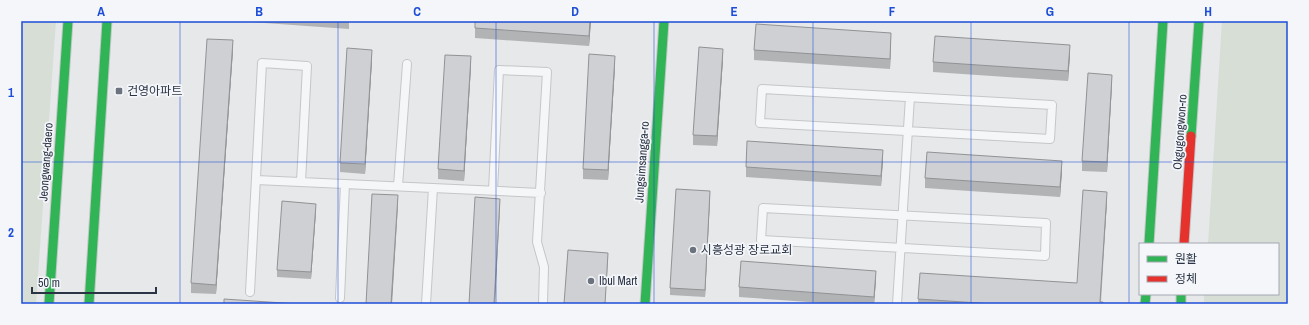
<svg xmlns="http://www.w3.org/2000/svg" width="1309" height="325" viewBox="0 0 1309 325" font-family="'Archivo Narrow','Noto Sans KR',sans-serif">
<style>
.green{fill:#d6ded6}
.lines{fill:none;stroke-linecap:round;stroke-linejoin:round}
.lane-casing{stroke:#c4c6c8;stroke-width:10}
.fast-casing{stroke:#c4c6c8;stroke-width:11}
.jam-casing{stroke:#c4c6c8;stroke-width:11}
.lane{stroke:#f5f6f7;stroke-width:8}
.fast{stroke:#30b455;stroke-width:9}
.jam{stroke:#e5322d;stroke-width:9}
.wall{fill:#b1b3b5}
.shaded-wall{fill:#909294}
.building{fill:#ced0d3;stroke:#909294}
.grid{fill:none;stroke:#1d4ed8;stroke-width:1;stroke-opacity:0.55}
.poi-dot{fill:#6c737f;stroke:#f4f6f9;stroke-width:1.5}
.labels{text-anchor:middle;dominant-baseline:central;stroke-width:3.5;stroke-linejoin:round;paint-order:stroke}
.poi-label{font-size:12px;fill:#2b3445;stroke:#f4f6f9;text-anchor:start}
.street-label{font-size:12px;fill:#2b3445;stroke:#f4f6f9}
.neatline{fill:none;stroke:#1d4ed8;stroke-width:1.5}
.grid-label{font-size:13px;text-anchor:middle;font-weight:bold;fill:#1d4ed8}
</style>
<rect width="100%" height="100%" fill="#e6e8ea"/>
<path class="green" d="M21 21H56L36 304H21Z
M1222 21H1288V304H1204V294H1278V244H1208Z"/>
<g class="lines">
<defs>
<path id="lane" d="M762 89 1052 105 1050 139 760 123Z
M256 180 541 193
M398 186 407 64
M493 190 499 70 547 72 537 242 544 267 543 304
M763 208 1046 223 1045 256 761 240Z
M250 292 262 63 307 66 301 182
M340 298 345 184
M426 304 433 188
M897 304 910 97"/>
<path id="fast" d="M1191 136 1199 21
M1149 244 1163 21
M1181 294V304
M49 304 68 21
M89 304 107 21
M645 304 664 21
M1145 304 1146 294"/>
<path id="jam" d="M1184 244 1191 136"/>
</defs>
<use href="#lane" class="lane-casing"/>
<use href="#fast" class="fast-casing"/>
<use href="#jam" class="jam-casing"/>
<use href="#lane" class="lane"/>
<use href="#fast" class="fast"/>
<use href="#jam" class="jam"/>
</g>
<path class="wall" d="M235 21H349V29Z
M475 21H591L589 46 475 38Z
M891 43 890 69 754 60V50Z
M233 50 216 294 191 293V283Z
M1070 55 1068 81 933 72V62Z
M723 59 717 146 693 145V135Z
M372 60 365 174 340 172V163Z
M471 66 464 181 438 179V169Z
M615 66 608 180 583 179V169Z
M1112 84 1107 172 1082 171V161Z
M883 160 881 186 746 177V167Z
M1062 171 1060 197 925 188V178Z
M710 198 705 297 670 295V288Z
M1107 201 1101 302 1103 304H918V299L1077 283Z
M316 211 311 279 277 277V270Z
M876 280 874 304H838L739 297V287Z"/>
<path class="shaded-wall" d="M590 21H591L589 46V36Z
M891 33V43L890 69V59Z
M233 40V50L216 294V285Z
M1070 45V55L1068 81V71Z
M723 49V59L717 146V136Z
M372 50V60L365 174V164Z
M471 56V66L464 181V171Z
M615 56V66L608 180V170Z
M1112 75V84L1107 172V162Z
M883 150V160L881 186V176Z
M1062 161V171L1060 197V187Z
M710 191V198L705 297V290Z
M1107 192V201L1100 304Z
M398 195V205L392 304H391Z
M500 199V208L495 304H494Z
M316 204V211L311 279V272Z
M608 253V260L605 304Z
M876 271V280L874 304V297Z"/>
<path class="building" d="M475 21H590L589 36 475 28Z
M756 24 891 33 890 59 754 50Z
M935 36 1070 45 1068 71 933 62Z
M207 39 233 40 216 285 191 283Z
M699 47 723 49 717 136 693 135Z
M347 48 372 50 365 164 340 163Z
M589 54 615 56 608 170 583 169Z
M445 55 471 56 464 171 438 169Z
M1088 73 1112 75 1107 162 1082 161Z
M747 141 883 150 881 176 746 167Z
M927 152 1062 161 1060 187 925 178Z
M676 189 710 191 705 290 670 288Z
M1083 190 1107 192 1100 302H1103V304H994L918 299 920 273 1077 283Z
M372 194 398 195 391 304H366Z
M475 197 500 199 494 304H469Z
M282 201 316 204 311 272 277 270Z
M568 250 608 253 605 304H564Z
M741 261 876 271 874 297 739 287Z
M224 299 298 304H224Z"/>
<path class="grid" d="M180 21V304M338 21V304M496 21V304M654 21V304M813 21V304M971 21V304M1129 21V304M21 162H1288"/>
<g class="poi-dot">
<rect x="115" y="87" width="8" height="8" rx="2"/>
<circle cx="693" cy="250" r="4"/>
<circle cx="591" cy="281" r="4"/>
</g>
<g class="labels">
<g class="poi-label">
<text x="127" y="91">건영아파트</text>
<text x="701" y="250">시흥성광 장로교회</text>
<text x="599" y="281">Ibul Mart</text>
</g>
<g class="street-label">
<text transform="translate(1180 132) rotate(-86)">Okgugongwon-ro</text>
<text transform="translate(46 162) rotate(-86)">Jeongwang-daero</text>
<text transform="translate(642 162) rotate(-86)">Jungsimsangga-ro</text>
</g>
</g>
<rect width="1309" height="325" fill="none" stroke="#f4f6f9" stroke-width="44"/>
<rect x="1139" y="243" width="140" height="52" fill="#f4f6f9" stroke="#a4a8b1"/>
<rect x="1147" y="256" width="20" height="6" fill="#30b455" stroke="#a4a8b1"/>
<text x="1175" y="263" font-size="12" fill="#2b3445">원활</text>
<rect x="1147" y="276" width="20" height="6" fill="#e5322d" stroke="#a4a8b1"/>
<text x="1175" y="283" font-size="12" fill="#2b3445">정체</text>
<path d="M32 287v6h124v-6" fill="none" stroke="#2b3445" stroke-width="2"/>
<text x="38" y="287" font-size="12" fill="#2b3445" stroke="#f4f6f9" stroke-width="3" paint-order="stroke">50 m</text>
<rect x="22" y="22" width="1265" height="281" class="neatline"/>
<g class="grid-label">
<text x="101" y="16">A</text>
<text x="259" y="16">B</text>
<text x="417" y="16">C</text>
<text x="575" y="16">D</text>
<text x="734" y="16">E</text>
<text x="892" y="16">F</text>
<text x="1050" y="16">G</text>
<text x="1208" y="16">H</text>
<text x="11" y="97">1</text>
<text x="11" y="237">2</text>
</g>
</svg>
